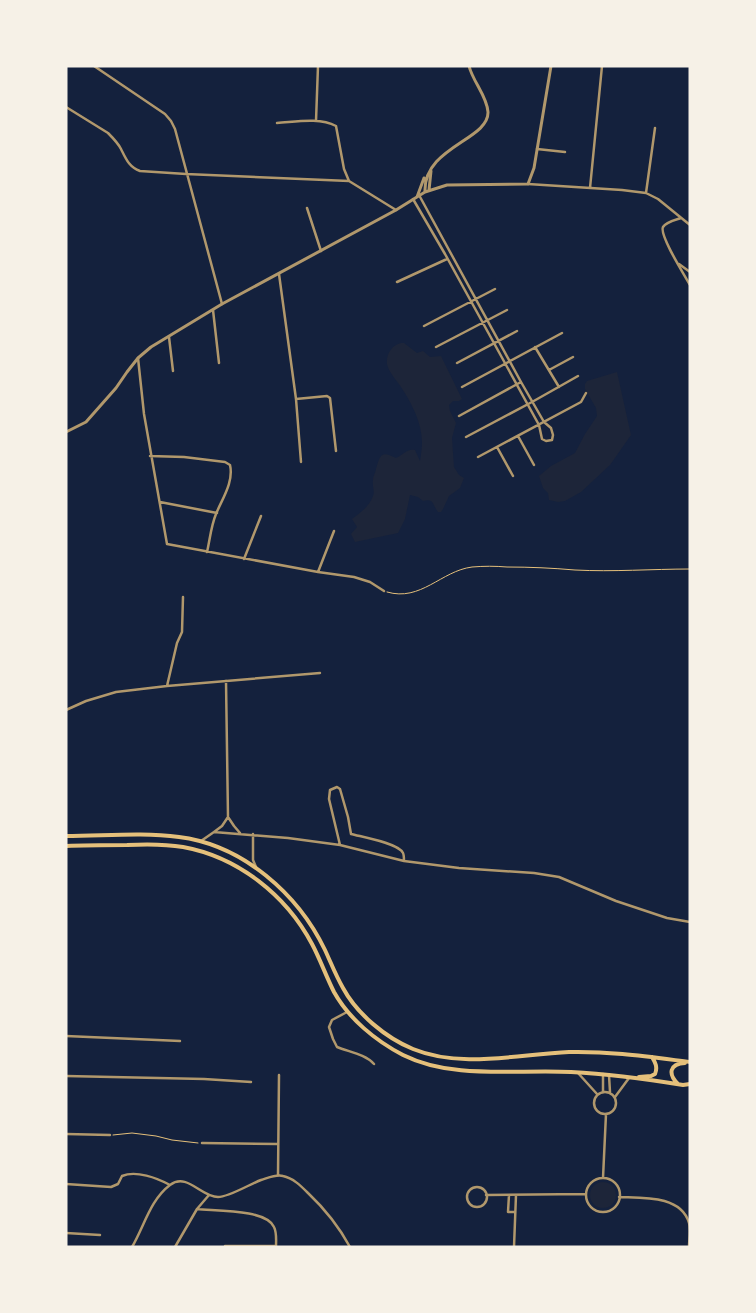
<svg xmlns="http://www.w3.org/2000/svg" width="756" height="1313" viewBox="0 0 756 1313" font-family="'Titillium Web',sans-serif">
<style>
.green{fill:#1d2539}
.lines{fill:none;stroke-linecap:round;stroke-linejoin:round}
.path{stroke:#e5c07b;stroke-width:1}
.minor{stroke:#b1986c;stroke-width:2.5}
.tertiary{stroke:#b1986c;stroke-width:3}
.primary{stroke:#e5c07b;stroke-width:4}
</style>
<rect width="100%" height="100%" fill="#14213d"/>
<path class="green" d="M401 343H404L417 353 423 351 430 357 441 356 462 399 459 401H453L449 405 450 411 456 423 452 438 454 467 459 475 464 478 460 488 449 496 443 509 441 512H438C432 504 434 498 423 501L418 497 410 495 405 519 398 533 355 542 351 534 357 527 352 519C361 512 369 507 373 496 375 491 372 486 373 480 373 476 375 474 376 469 380 455 381 450 396 458 403 455 407 448 415 450L420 461C421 455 422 448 422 442 422 423 411 402 401 387 397 381 388 371 387 364 386 354 392 345 401 343Z
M617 372 631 435 610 465 581 492 565 501 558 502 549 500 548 493 543 488 539 476 551 466 575 453 585 434 597 416 596 408 585 389V384L587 381Z
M590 1195a13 13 0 1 1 26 0a13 13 0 1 1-26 0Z"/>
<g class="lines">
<path class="path" d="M387 592C421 602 441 571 472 567 484 566 495 566 507 567 530 567 552 568 575 570 613 572 652 569 690 569
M113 1135 132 1133 156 1136 172 1140 198 1143"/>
<path class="minor" d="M94 66 165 114 171 121 175 129 222 304
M66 107 108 133C113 138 118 143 121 149 126 159 129 167 140 171L186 174 349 181 396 210
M316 121 318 66
M277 123C295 122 319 117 336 126L344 169 349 181
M537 149 565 152
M528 184 622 190 646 193 658 199 690 225
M590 188 602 66
M646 193 655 128
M413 199 445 254 539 425 542 439 546 441 552 440 553 435 551 428 544 422 521 382 419 195
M307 208 321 251
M681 218C675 220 666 222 663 227 659 235 685 276 690 285
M679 264 690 272
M279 274 296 399 301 462
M397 282 447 259
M213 310 219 363
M424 326 495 289
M169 337 173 371
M436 347 507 310
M535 347 559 387
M138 358 144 414 167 544 318 572 354 577 370 582 384 591
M457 363 517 331
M549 370 573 357
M462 387 562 333
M296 399 327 396 330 398 336 451
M459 416 521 382
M518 436 534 465
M466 437 532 402 578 376
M497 447 513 476
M150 456 184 457 225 462 230 465C234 482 222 499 216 514 211 526 210 539 207 552
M478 457 581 402 586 393
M160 502 217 513
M244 559 261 516
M318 572 334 531
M226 681 228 817 234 826 240 833
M167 686 177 643 182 632 183 597
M66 710 86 701 116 692 167 686 320 673
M214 832 222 826 228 817
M253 834V860L256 867
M201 841 214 832 288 838 340 845 404 861 459 868 534 873 559 877 616 901 667 918 690 922
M340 845 329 799 330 790 337 787 340 789 348 817 351 834C362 837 398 843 403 853 404 855 404 858 404 861
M347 1012 332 1020 329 1027 333 1039 337 1047C349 1052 365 1054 374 1064
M66 1036 180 1041
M578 1073 597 1094
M603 1074V1091
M609 1075 610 1092
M66 1076 204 1079 251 1082
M594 1103a11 11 0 1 1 22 0a11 11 0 1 1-22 0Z
M615 1097 629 1078
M66 1134 110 1135
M202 1143 278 1144
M278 1175 279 1075
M603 1178 606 1114
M586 1195a17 17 0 1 1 34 0a17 17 0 1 1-34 0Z
M66 1184 111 1187 118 1184 122 1176C136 1170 157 1178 170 1185
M467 1197a10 10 0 1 1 20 0a10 10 0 1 1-20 0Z
M486 1195 586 1194
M509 1195 508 1212H515
M619 1197C642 1198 681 1195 689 1223 691 1230 689 1239 689 1247
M197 1209C215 1211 266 1209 274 1227 277 1233 276 1240 276 1247
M66 1233 100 1235
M225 1246H276
M132 1247C144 1227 150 1200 170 1185 187 1172 201 1197 218 1197 229 1197 250 1184 261 1180 268 1178 276 1174 283 1176 293 1178 301 1186 308 1193 326 1210 338 1225 350 1247
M175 1247 197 1209 209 1195
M514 1247 516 1195"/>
<path class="tertiary" d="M429 190 431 171
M425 192C423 147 489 140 488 112 487 96 473 82 469 66
M417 197 424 178
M66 432 86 422 116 388 127 372 138 358 151 347 222 304 396 210 425 192 447 185 528 184 534 168 551 66"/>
<path class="primary" d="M66 836C104 836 142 832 179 837 243 845 298 894 325 950 331 963 336 976 343 988 357 1014 386 1038 413 1049 462 1069 518 1054 569 1052 610 1051 650 1057 690 1062
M66 846C86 845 107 845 127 845 146 844 165 844 183 847 238 857 286 895 312 944 320 959 326 976 334 992 349 1019 376 1041 403 1055 453 1080 516 1069 571 1072 608 1074 646 1079 683 1085L690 1084
M639 1077 651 1076 655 1074C658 1067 655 1062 652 1057
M678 1084C668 1074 669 1064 685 1063"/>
</g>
<rect width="756" height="1313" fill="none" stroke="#f6f1e7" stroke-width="135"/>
</svg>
